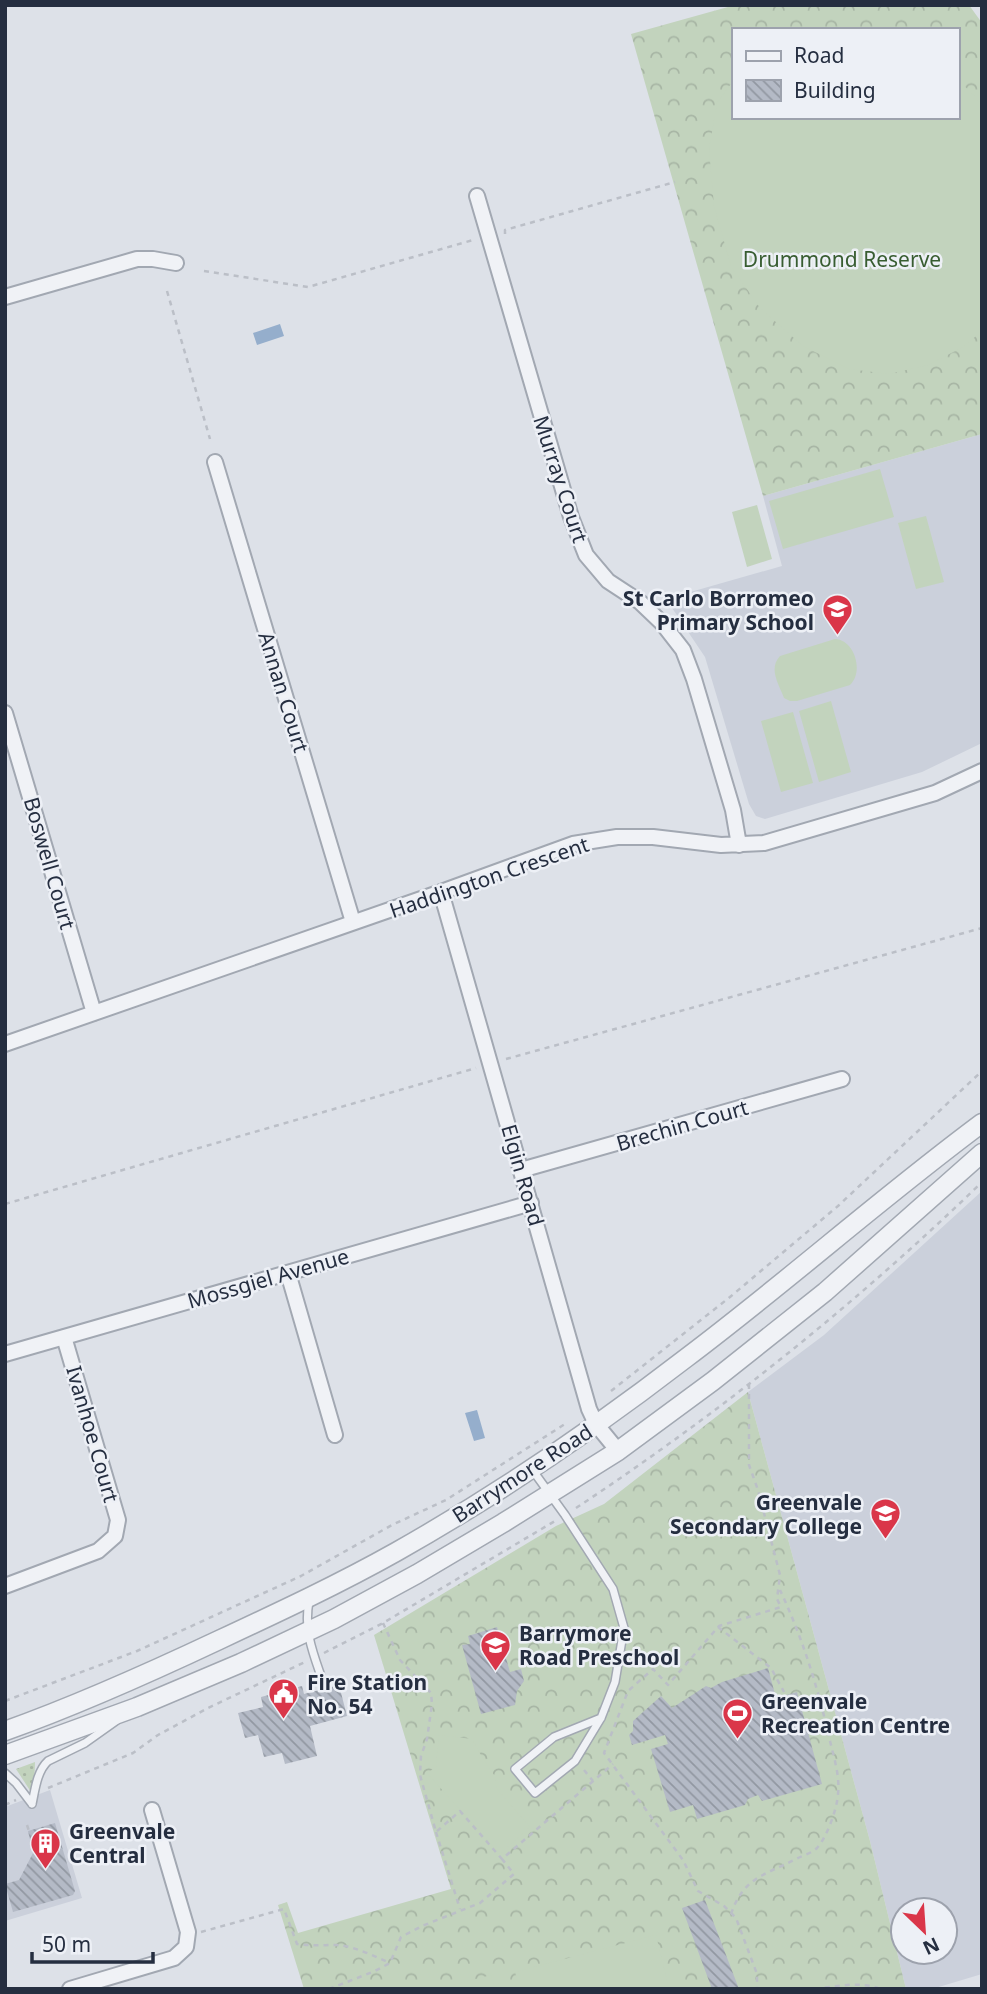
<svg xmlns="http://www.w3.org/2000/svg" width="987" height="1994" viewBox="0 0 987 1994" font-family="'Noto Sans',sans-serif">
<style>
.built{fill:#cbd0db;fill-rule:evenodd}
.grass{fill:url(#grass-dots)}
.forest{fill:url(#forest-crowns);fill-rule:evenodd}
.pitch{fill:#c2d3bd}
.water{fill:#95aecc}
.building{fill:url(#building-back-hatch)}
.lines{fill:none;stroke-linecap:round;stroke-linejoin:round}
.service-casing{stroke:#a2a8b2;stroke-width:10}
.minor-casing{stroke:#a2a8b2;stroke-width:18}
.tertiary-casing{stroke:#a2a8b2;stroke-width:21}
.path{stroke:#bbbfc7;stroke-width:2.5;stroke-dasharray:5 5;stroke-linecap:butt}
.service{stroke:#f0f2f6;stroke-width:7}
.minor{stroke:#f0f2f6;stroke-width:14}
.tertiary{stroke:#f0f2f6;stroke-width:18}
.labels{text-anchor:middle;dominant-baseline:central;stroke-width:5;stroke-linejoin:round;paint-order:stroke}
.park-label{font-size:21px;fill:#385d31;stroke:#edf0f6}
.street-label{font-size:21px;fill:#252e40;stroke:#edf0f6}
.poi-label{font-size:21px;font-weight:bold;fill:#252e40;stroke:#edf0f6;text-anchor:start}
</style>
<defs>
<pattern id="grass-dots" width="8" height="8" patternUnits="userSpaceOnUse" patternTransform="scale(1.75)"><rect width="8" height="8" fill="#c2d3bd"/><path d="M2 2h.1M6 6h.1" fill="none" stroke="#a7b5a4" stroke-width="1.8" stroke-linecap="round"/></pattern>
<pattern id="forest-crowns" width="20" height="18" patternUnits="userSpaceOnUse" patternTransform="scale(1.75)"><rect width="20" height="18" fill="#c2d3bd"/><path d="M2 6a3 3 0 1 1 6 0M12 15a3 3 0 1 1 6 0" fill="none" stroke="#a7b5a4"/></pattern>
<pattern id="building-back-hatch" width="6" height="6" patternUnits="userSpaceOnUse" patternTransform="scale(1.75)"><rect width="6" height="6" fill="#b4bac6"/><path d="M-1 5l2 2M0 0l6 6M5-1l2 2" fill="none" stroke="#9298a2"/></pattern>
</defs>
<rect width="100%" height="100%" fill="#dde1e8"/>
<path class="built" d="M982 434V743L922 772 765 819 756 816 749 804 705 657 666 599 782 566 763 496Z
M982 1191V1974L932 1989H906L870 1841 748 1392 824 1335ZM903 1910H945V1952H903Z
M50 1790 82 1898 5 1921V1807Z"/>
<path class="grass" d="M35 1762 34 1790 31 1792 16 1769Z"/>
<path class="forest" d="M735 5H969L982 23V434L763 496 631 34ZM733 30H957V117H733Z
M748 1392 870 1841 906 1989H304L278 1905 287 1902 298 1933 451 1889 374 1635 556 1526 604 1504Z"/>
<path class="pitch" d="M957 80 970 91 982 105V331L963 347 928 365 889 374 849 369 803 346 760 308 731 266 714 206 709 149 717 103 733 81V117H957Z
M880 469 894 517 783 549 769 501Z
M757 505 772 559 747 567 732 512Z
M926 516 944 582 916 589 898 523Z
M835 639C855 640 864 672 850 685L797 701H790L784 698C779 684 768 669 780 656Z
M831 701 851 772 819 782 799 711Z
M793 712 813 783 781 792 761 721Z
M439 1735 472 1739 482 1757 494 1775 497 1789 530 1827 500 1854 427 1773 436 1767Z
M656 1935 669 1989H438L491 1975 494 1985 517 1979 515 1972Z"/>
<path class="water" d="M280 324 284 336 257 345 253 333Z
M477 1410 485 1438 474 1441 465 1413Z"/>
<path class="building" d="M497 1627 510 1672 521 1669 524 1681 517 1691 515 1705 481 1714 462 1645 470 1644 468 1636Z
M768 1668 776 1698 797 1692 822 1784 762 1801 758 1795 748 1799 745 1805 697 1819 693 1805 670 1812 651 1749 668 1744 665 1735 632 1745 629 1735 633 1731V1721L661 1696 672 1708 706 1686 711 1688 722 1682Z
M339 1685 347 1716 310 1726 317 1756 285 1764 282 1753 264 1757 258 1735 245 1738 238 1713 263 1707 261 1697 302 1686 304 1694Z
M55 1823 75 1891 73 1895 13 1912 5 1884 19 1880 33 1853 28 1831Z
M705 1900 739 1989H712L682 1908Z"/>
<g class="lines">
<defs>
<path id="service" d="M531 1468 565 1515 613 1589 624 1628 615 1682 601 1718 575 1761 535 1793 515 1769 554 1737 601 1718
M309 1601C303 1634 315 1657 325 1688
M5 1773 16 1783 32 1804
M32 1804C35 1790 37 1771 48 1761L85 1743 116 1721"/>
<path id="minor" d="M477 196 571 517 586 555 608 581 640 602 662 623 683 650 694 679 733 810 739 845
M5 297 137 259H153L176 263
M215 462 353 922
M5 713 94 1013
M441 892 589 1409 596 1424 618 1451
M5 1044 441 892 573 844 617 837H653L721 845 764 843 935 793 982 771
M521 1170 842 1079
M288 1273 335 1435
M5 1354 531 1203
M5 1586 98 1551 115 1536 118 1520 64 1337
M70 1989 174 1958 186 1947 188 1932 152 1810"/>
<path id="tertiary" d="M5 1731C78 1705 149 1673 219 1640 279 1612 339 1584 396 1552 497 1495 594 1429 686 1358 787 1282 881 1198 982 1123
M5 1755 137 1707 241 1663 334 1619 417 1574 503 1523 618 1451 713 1381 825 1292 982 1153"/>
</defs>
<use href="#service" class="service-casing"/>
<use href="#minor" class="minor-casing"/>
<use href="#tertiary" class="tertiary-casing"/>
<path class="path" d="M505 234V230L675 182
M204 271 308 287 473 240
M167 291 210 439
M506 1059 982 928
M5 1204 476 1068
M749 1384V1465L758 1490 780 1575 777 1599 781 1607 719 1626 668 1685 653 1669 628 1691 604 1753 683 1860 698 1891 724 1906 736 1918 757 1974V1989
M611 1391 730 1297 838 1206 982 1071
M576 1508C721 1412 857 1303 982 1182
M383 1623 400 1660 431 1693 432 1704 427 1739 421 1756 420 1775 436 1832 460 1811 502 1859
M718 1627 771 1668 784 1692
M324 1653 383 1623 555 1521
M5 1701 137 1651 301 1576 392 1525 446 1500 565 1424
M584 1770 593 1781
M48 1788 133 1753 158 1735 208 1708 305 1662
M5 1805 16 1800
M27 1825 29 1831
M436 1832 460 1909
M731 1914C744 1876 766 1875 798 1858 804 1855 812 1853 817 1848 827 1837 837 1809 838 1794 840 1776 834 1758 830 1741 818 1688 803 1639 780 1590
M201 1932 284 1909 297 1944C310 1946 323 1945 336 1945 355 1946 373 1956 390 1963
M329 1989 375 1971 390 1963 401 1937 422 1926 480 1903 514 1874 502 1859 613 1764
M815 1989C837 1986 861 1981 881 1989"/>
<use href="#service" class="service"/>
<use href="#minor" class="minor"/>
<use href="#tertiary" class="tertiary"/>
</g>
<defs>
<symbol id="school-pin" viewBox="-11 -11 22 30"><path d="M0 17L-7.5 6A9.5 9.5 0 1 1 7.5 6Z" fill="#da3649" stroke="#edf0f6"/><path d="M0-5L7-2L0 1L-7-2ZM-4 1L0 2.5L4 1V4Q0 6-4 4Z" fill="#fff"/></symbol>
<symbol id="civic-pin" viewBox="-11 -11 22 30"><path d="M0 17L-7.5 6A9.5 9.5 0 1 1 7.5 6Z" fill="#da3649" stroke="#edf0f6"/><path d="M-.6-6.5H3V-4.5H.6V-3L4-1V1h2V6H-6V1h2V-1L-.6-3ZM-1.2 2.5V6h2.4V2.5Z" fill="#fff"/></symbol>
<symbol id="stadium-pin" viewBox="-11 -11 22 30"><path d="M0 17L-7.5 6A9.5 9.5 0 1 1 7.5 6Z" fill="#da3649" stroke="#edf0f6"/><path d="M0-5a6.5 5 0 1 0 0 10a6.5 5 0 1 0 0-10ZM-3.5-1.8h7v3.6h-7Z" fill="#fff"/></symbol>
<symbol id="building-pin" viewBox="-11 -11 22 30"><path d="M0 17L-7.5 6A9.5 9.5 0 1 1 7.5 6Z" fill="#da3649" stroke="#edf0f6"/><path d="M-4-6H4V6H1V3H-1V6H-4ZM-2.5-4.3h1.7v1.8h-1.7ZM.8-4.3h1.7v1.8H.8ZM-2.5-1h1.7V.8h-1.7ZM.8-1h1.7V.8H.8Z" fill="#fff"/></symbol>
</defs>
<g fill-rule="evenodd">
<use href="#school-pin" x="820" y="592" width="35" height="47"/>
<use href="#school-pin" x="868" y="1496" width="35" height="47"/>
<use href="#school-pin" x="478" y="1628" width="35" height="47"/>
<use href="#civic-pin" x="266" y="1676" width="35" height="47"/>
<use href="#stadium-pin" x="720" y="1696" width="35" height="47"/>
<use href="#building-pin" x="28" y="1826" width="35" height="47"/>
</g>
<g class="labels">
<g class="park-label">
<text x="842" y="259">Drummond Reserve</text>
</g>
<g class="street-label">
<text transform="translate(561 479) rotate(72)">Murray Court</text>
<text transform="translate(284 692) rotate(73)">Annan Court</text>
<text transform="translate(50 863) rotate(74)">Boswell Court</text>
<text transform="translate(489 877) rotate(-19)">Haddington Crescent</text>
<text transform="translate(682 1125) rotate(-16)">Brechin Court</text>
<text transform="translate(523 1175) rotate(74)">Elgin Road</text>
<text transform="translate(268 1278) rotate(-16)">Mossgiel Avenue</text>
<text transform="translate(93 1434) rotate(74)">Ivanhoe Court</text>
<text transform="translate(522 1473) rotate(-33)">Barrymore Road</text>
</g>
<g class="poi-label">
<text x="814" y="598" text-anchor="end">St Carlo Borromeo<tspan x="814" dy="24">Primary School</tspan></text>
<text x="862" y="1502" text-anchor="end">Greenvale<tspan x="862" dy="24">Secondary College</tspan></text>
<text x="519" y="1633">Barrymore<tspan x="519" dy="24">Road Preschool</tspan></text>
<text x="307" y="1682">Fire Station<tspan x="307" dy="24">No. 54</tspan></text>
<text x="761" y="1701">Greenvale<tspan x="761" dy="24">Recreation Centre</tspan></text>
<text x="69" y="1831">Greenvale<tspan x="69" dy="24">Central</tspan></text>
</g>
</g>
<rect width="987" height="1994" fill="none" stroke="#252e40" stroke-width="14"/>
<rect x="732" y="28" width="228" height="91" fill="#edf0f6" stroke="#9da2ad" stroke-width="2"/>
<rect x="746" y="51" width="35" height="10" fill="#f0f2f6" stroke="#9da2ad" stroke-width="2"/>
<text x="794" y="63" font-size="21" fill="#252e40">Road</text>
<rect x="746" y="80" width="35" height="21" fill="url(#building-back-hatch)" stroke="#9da2ad" stroke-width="2"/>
<text x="794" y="98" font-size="21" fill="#252e40">Building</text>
<g transform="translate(924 1931) rotate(155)"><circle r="33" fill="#edf0f6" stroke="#9da2ad" stroke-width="2"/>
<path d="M0-5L12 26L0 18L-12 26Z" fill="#da3649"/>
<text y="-10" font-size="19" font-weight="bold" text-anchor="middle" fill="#252e40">N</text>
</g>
<path d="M32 1952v10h121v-10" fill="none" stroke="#252e40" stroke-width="3.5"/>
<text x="42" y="1952" font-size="21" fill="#252e40" stroke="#edf0f6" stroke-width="5" paint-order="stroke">50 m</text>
</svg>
